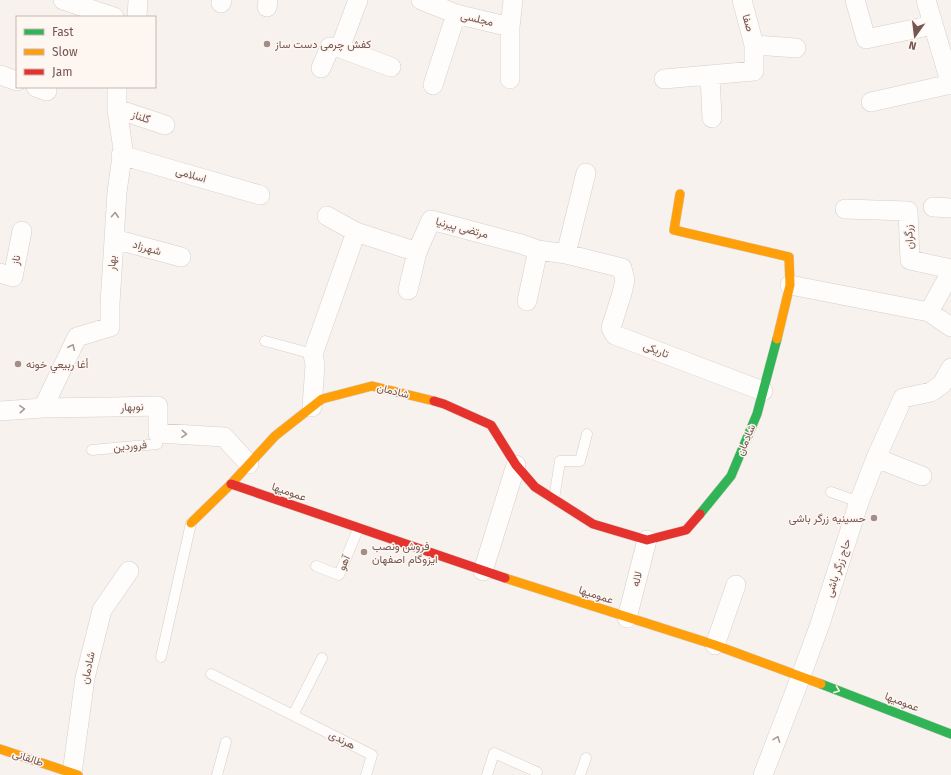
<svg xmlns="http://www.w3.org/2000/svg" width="951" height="775" viewBox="0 0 951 775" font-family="'Fira Sans',Vazirmatn,sans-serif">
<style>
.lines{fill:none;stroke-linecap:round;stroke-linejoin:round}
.lane-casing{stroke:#d6ceca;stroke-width:11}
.street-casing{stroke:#d6ceca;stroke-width:20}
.fast-casing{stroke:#d7ceca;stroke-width:10}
.slow-casing{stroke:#d7ceca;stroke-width:10}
.jam-casing{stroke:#d7ceca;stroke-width:10}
.lane{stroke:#fefdfc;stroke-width:10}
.street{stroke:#fefdfc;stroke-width:19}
.fast{stroke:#30b455;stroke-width:9}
.slow{stroke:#ff9f0a;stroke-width:9}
.jam{stroke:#e5322d;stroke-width:9}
.oneway{stroke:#ab9995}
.oneway2{stroke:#fef6f1}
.poi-dot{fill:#a28d87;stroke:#fef6f1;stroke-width:1.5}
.labels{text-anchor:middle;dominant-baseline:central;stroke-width:3;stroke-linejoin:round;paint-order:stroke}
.street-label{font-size:11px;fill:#745650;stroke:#fef6f1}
.poi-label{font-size:11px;fill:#745650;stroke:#fef6f1;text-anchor:start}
</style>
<rect width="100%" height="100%" fill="#f7f2ee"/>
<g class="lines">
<defs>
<path id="lane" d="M265 341 313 354
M92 450 157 444 158 433
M831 492 859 502
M554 499 560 461H580L587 434
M316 566 339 575 358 529
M161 657 191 523
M211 674 372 755 366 775
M293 715 322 658
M217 775 226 742
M487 775 494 753 537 772
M580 775 586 758"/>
<path id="street" d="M63 0 114 17
M421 0 456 14 510 27 513 0
M742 0 754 45
M855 0 866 39 933 25
M926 0 951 85
M221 3 222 0
M267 7 268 0
M137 17 138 0
M510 27V79
M340 48 391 67
M321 68 330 47 340 48 358 0
M0 75 17 81
M710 75 712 118
M664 79 754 71V45L796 48
M433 85 456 14
M36 87 47 91
M871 102 951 84
M117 109 165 125
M121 155 260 195
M933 207 951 208
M845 209 908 211 910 260 951 269
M327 216 356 232 417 252 431 220 521 244 538 250 566 254 622 268 625 280 622 293 611 328 615 335 763 391
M114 239 181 257
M566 254 586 173
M0 273 13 277 22 231
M790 285 929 312 951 327
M408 290 417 252
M527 301 538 250
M929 312 951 272
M312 407 315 365 313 354 356 232
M43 408 77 337 110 327V304L117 192 123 149 117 109V87
M0 411 43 408 112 407 158 406V433L224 437 249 464
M876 458 922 476
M483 571 516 465
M627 618 647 540
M715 645 736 585
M72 773 85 678 102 610 129 571
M763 775 801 676 820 624 859 502 876 458 903 398 931 392 942 384 951 368"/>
<path id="fast" d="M700 514 731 476 757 414 777 339
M821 684 951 734"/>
<path id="slow" d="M680 194 674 230 789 257 790 285 777 339
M191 523 231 484 275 436 322 399 372 386 434 401
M505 578 715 645 821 684
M0 749 78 775"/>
<path id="jam" d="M434 401 444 404 491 425 516 465 535 487 593 524 647 540 686 530 700 514
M231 484 505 578"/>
</defs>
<use href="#lane" class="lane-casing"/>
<use href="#street" class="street-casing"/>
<use href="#fast" class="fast-casing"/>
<use href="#slow" class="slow-casing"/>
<use href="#jam" class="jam-casing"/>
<use href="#lane" class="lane"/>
<use href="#street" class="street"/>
<use href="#fast" class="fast"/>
<use href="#slow" class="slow"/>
<use href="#jam" class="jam"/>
</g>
<defs><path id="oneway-chevron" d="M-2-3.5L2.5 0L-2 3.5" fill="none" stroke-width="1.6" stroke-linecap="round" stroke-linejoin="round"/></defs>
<g class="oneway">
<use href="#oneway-chevron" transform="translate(115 215) rotate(-86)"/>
<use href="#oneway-chevron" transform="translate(72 347) rotate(-65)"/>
<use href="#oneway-chevron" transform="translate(22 409) rotate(-4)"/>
<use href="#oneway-chevron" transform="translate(184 434) rotate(4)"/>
<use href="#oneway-chevron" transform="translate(777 739) rotate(-69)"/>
</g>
<use class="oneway2" href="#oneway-chevron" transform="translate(837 690) rotate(21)"/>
<g class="poi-dot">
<circle cx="267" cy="44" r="4"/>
<circle cx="18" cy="364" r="4"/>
<circle cx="874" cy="518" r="4"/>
<circle cx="364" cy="552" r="4"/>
</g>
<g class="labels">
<g class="street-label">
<text transform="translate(477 19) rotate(13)">مجلسی</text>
<text transform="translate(748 23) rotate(74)">صفا</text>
<text transform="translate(141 117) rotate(19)">گلناز</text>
<text transform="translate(191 175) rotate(16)">اسلامی</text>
<text transform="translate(462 228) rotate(15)">مرتضی پیرنیا</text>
<text transform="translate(909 237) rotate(-93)">زرگران</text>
<text transform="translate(147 248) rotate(16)">شهرزاد</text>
<text transform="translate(16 260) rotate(-78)">ناز</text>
<text transform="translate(112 263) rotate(-87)">بهار</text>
<text transform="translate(656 350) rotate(21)">تاریکی</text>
<text transform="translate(393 391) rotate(14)">شادمان</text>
<text transform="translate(132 407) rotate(-2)">نوبهار</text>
<text transform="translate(746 440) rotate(-68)">شادمان</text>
<text transform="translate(130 446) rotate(-5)">فروردین</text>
<text transform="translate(289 492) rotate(19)">عمومیها</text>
<text transform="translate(344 563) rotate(-67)">آهو</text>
<text transform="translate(838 568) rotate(-72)">حاج زرگر باشی</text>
<text transform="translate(637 579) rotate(-76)">لاله</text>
<text transform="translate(596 595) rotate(18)">عمومیها</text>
<text transform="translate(88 668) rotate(-78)">شادمان</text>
<text transform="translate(902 702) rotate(21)">عمومیها</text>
<text transform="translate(342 740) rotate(27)">هرندی</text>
<text transform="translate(28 758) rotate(19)">طالقانی</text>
</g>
<g class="poi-label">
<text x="275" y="44">کفش چرمی دست ساز</text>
<text x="26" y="364">أغا ربيعي خونه</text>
<text x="866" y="518" text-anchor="end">حسینیه زرگر باشی</text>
<text x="372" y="546">فروش ونصب<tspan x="372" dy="13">ایزوگام اصفهان</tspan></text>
</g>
</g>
<rect x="16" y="16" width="140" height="72" fill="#fef6f1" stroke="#c7b6b1"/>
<rect x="24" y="29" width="20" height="6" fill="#30b455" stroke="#c7b6b1"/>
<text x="52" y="36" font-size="12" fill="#745650">Fast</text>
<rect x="24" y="49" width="20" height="6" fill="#ff9f0a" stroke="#c7b6b1"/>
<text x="52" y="56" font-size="12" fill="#745650">Slow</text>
<rect x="24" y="69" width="20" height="6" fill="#e5322d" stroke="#c7b6b1"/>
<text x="52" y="76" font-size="12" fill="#745650">Jam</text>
<g transform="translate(915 36) rotate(194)" stroke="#fef6f1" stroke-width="3" paint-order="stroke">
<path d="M0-3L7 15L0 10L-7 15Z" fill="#745650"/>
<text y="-6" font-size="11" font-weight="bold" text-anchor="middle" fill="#745650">N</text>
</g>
</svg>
